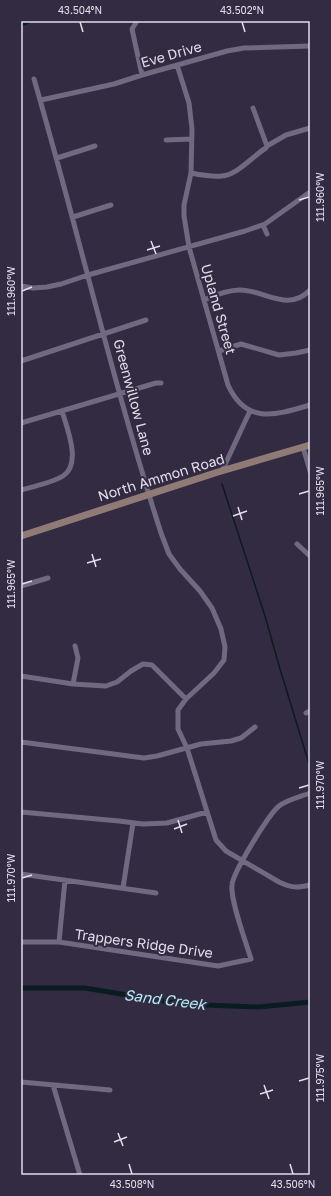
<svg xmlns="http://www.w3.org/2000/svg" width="331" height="1196" viewBox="0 0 331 1196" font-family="'Golos Text',sans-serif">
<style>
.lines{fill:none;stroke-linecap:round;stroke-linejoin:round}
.stream{stroke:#091c1f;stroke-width:1.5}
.canal{stroke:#091c1f;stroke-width:5}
.minor{stroke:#716881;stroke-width:5}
.secondary{stroke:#907a76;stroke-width:7}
.ticks{fill:none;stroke:#e1ddeb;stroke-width:1.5}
.labels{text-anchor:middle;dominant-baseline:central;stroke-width:4;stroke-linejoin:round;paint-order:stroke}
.street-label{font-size:14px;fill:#e1ddeb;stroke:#332b41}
.water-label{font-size:15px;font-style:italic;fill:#b1edf8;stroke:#332b41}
.neatline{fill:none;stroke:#e1ddeb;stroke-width:1.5}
.ticks-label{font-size:10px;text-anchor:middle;fill:#e1ddeb}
</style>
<rect width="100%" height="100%" fill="#332b41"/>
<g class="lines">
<path class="stream" d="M222 484 265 616 280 669 310 767"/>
<path class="canal" d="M21 24 29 21
M21 988H85L181 1004 259 1007 310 1002"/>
<path class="minor" d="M137 21 132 29 142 75
M177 65 189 103 192 129 191 173 184 205V216L189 247 228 385C246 425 276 415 310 405
M34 79C78 230 113 384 161 533L169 554 180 569 200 591 212 608 221 629 225 647 224 660 214 673 186 699 178 710V729L187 748 216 840 226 851 279 882C291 888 297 888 310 885
M41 100 114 84 142 75 227 51 244 48 310 46
M166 140 192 139
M267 146 286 135 310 128
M57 158 95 146
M191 173C201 175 211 177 222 176 237 175 253 156 266 148L267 146 253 108
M73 217 111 205
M263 225 267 234
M21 286 33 288 47 287 61 284 88 275 245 231 265 224 310 192
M204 300C215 295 228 290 240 290 265 290 288 313 310 290
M219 351 241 344 279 355 296 353 310 350
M21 361 146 320
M21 423 156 383H161
M303 447 310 471
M222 471 250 411
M21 490C32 487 54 482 63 476 82 464 67 428 62 411
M297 544 310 556
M21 586 48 578
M21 676 73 684 106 686 117 682 131 671 143 664 152 665 186 699
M73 684 78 658 75 646
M306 713 310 711
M21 742 144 758 157 756 201 744 231 741 241 738 255 727
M21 812 119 821 143 824 167 823 207 812
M21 874 156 893
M123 888 133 823
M21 942H59L218 966 251 959C246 942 230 900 232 885 233 872 269 814 279 806 288 799 300 797 310 793
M59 942 65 880
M21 1082 110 1090
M53 1085 80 1175"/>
<path class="secondary" d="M21 536 218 472 310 445"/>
</g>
<path class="ticks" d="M80 22 83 32M242 22 245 32M299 200 309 197M151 241 156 254M147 250 160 246M22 291 32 287M299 494 309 491M238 507 242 520M233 516 247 511M92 554 96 567M87 563 101 559M22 584 32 581M299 788 309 785M178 820 182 833M174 829 187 824M22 878 32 875M299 1081 309 1078M264 1085 269 1099M260 1094 273 1090M118 1133 123 1146M114 1142 127 1137M129 1164 132 1174M290 1164 293 1174"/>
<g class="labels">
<g class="street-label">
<text transform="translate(171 54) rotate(-16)">Eve Drive</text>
<text transform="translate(219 309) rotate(74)">Upland Street</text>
<text transform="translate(134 397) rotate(75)">Greenwillow Lane</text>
<text transform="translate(161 477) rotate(-17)">North Ammon Road</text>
<text transform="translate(144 943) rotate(8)">Trappers Ridge Drive</text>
</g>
<g class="water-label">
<text transform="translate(165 999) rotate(7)">Sand Creek</text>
</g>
</g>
<rect width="331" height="1196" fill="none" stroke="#332b41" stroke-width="44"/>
<rect x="22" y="22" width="287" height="1152" class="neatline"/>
<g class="ticks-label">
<text x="80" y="14">43.504°N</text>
<text x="242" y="14">43.502°N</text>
<text transform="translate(320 197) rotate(-90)" y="4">111.960°W</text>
<text transform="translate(11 291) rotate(-90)" y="4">111.960°W</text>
<text transform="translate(320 491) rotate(-90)" y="4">111.965°W</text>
<text transform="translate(11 584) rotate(-90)" y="4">111.965°W</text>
<text transform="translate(320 785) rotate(-90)" y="4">111.970°W</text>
<text transform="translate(11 878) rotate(-90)" y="4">111.970°W</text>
<text transform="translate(320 1078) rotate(-90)" y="4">111.975°W</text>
<text x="132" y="1188">43.508°N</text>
<text x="293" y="1188">43.506°N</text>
</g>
</svg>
